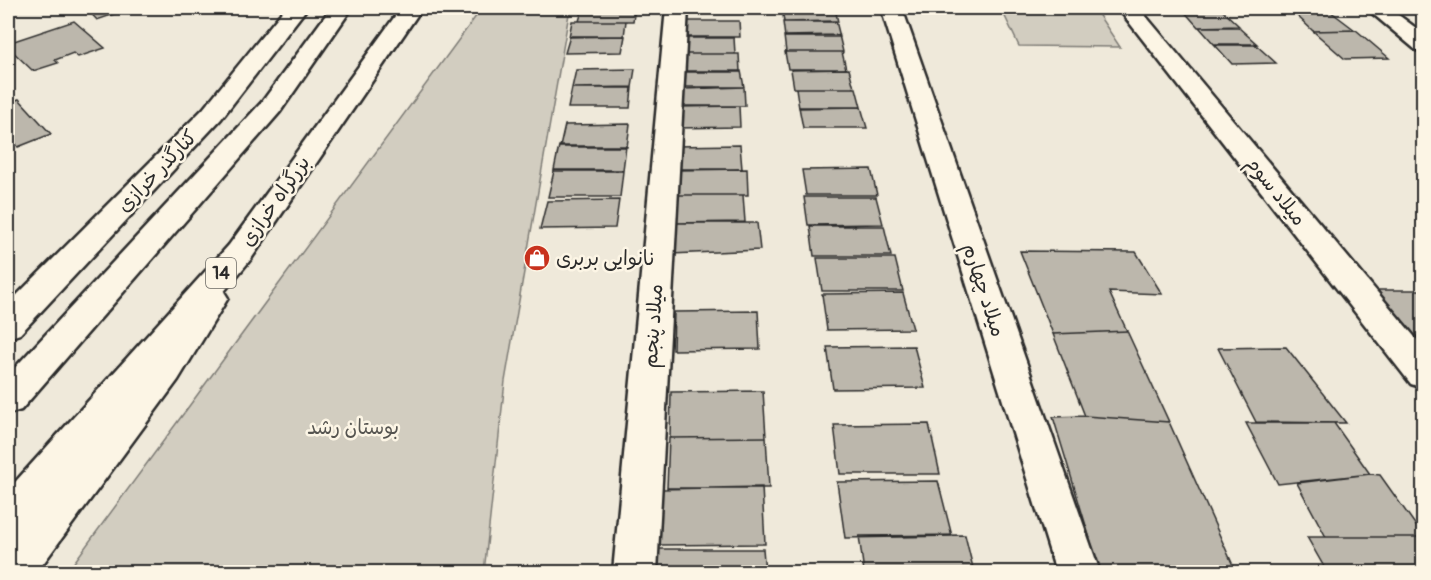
<svg xmlns="http://www.w3.org/2000/svg" width="1431" height="580" viewBox="0 0 1431 580" font-family="Pangolin,'Playpen Sans Arabic',sans-serif">
<style>
.green{fill:#d2cdc0;stroke:#7e7c76;stroke-width:1.5}
.building{fill:#bcb7ac;stroke:#2b2b2b;stroke-width:1.5}
.lines{fill:none;stroke-linecap:round;stroke-linejoin:round}
.minor-casing{stroke:#2b2b2b;stroke-width:5}
.highway-casing{stroke:#2b2b2b;stroke-width:5}
.minor{fill:#fcf5e5;fill-rule:evenodd}
.highway{fill:#fcf5e5;fill-rule:evenodd}
.labels{text-anchor:middle;dominant-baseline:central;stroke-width:5;stroke-linejoin:round;paint-order:stroke}
.shield{fill:#fcf5e5;stroke:#6a6863;stroke-width:1.5}
.shield-label{font-size:18px;font-weight:bold;fill:#2b2b2b}
.street-label{font-size:20px;fill:#2b2b2b;stroke:#fcf5e5}
.poi-label{font-size:20px;fill:#2b2b2b;stroke:#fcf5e5;text-anchor:start}
.park-label{font-size:20px;fill:#555450;stroke:#fcf5e5}
</style>
<rect width="100%" height="100%" fill="#efe9da"/>
<filter id="ink" filterUnits="userSpaceOnUse"><feTurbulence type="fractalNoise" baseFrequency=".0167" numOctaves="2"/><feDisplacementMap in="SourceGraphic" scale="12" xChannelSelector="R" yChannelSelector="G"/><feConvolveMatrix kernelMatrix="1 2 1 2 8 2 1 2 1" color-interpolation-filters="sRGB"/></filter>
<g filter="url(#ink)">
<path class="green" d="M482 8H570L505 381 484 572H67Z
M1001 8H1094L1120 47 1019 46Z"/>
<path class="building" d="M86 8H132L97 20Z
M583 8H635L633 21H579Z
M782 8H835L838 22H784Z
M1326 8 1355 30 1313 31 1291 10Z
M1183 10H1222L1239 26 1198 27Z
M74 21 105 48 78 57 73 53 55 60 58 63 33 71 8 47V43Z
M572 21H626L624 36 569 37Z
M685 21H739L740 37H685Z
M836 21 840 37H785L783 22Z
M1199 27H1238L1257 44H1214Z
M1356 30 1389 58 1345 59 1313 31Z
M839 35 843 52H786L784 36Z
M570 36H625L622 52 565 53Z
M679 38H734L735 54H678Z
M1215 45H1256L1276 63 1232 64Z
M785 52H842L846 69H788Z
M682 54H739L740 72H681Z
M635 69 632 87 572 88 576 70Z
M849 69 854 88H794L791 70Z
M682 71H741L744 87 684 89Z
M683 87H744L745 106H683Z
M572 88H632L630 108H568Z
M796 88H856L861 107 799 108Z
M19 99 51 134 18 147 14 141 8 144V103Z
M739 106 740 127 676 128 677 107Z
M799 107H861L867 128H803Z
M630 124 627 147H560L565 125Z
M740 145 742 169H673L674 146Z
M559 146H626L623 170H554Z
M747 169 748 195H677L678 170Z
M871 169 877 195H806L802 170Z
M554 171H623L620 197H548Z
M672 195H743L745 222 670 223Z
M804 197H876L883 224 808 225Z
M619 200 615 228 540 229 547 201Z
M672 223H757L760 250 671 254Z
M810 226H884L891 256H814Z
M1020 251 1136 252 1162 294 1109 292 1127 331 1053 334Z
M817 258H895L903 291H822Z
M1374 290H1424V351Z
M903 293 913 329 827 330 822 294Z
M758 311 760 349 673 350 674 312Z
M1127 331 1169 422 1085 416 1053 334Z
M914 346 925 388 833 389 827 347Z
M1286 347 1346 423 1256 422 1218 348Z
M763 391 766 437 670 438 671 392Z
M1085 416 1169 422 1236 572H1100L1053 417Z
M1246 423H1334L1370 474 1278 484Z
M929 424 940 474H840L834 425Z
M766 437 769 488H667L669 438Z
M1370 474 1380 475 1424 537H1326L1297 483Z
M938 481 952 536 845 538 837 482Z
M762 487 765 544 658 545 660 489Z
M965 535 974 572H864L859 536Z
M1307 537H1424V572H1327Z
M656 549H763L765 572H654Z"/>
<g class="lines">
<defs>
<path id="minor" d="M285 8H307L221 119 20 334 8 338V304L203 109Z
M666 8H688L657 572H613Z
M881 8H902L1100 572H1056Z
M1118 8H1139L1424 348V388L1411 384Z
M1366 8H1389L1424 34V52L1416 50Z
M211 286 223 290 228 298 178 380 37 572H8V540L152 360 199 290Z"/>
<path id="highway" d="M331 8H352L280 112 21 410 8 414V375L262 102Z
M401 8H422L251 259 23 534 8 539V490L229 245Z"/>
</defs>
<use href="#minor" class="minor-casing"/>
<use href="#highway" class="highway-casing"/>
<use href="#minor" class="minor"/>
<use href="#highway" class="highway"/>
</g>
</g>
<defs>
<symbol id="shop-disc" viewBox="-11 -11 22 22"><circle r="9.5" fill="#c8321e" stroke="#fcf5e5"/><path d="M-5-2.5h2.3a2.7 3.5 0 0 1 5.4 0H5L5.5 6h-11ZM-1.5-2.5h3a1.5 2.3 0 0 0-3 0Z" fill="#fff"/></symbol>
</defs>
<g fill-rule="evenodd">
<use href="#shop-disc" x="522" y="243" width="30" height="30"/>
</g>
<g class="labels">
<rect class="shield" x="206" y="258" width="30" height="30" rx="4.5"/>
<g class="shield-label">
<text x="221" y="273">14</text>
</g>
<g class="street-label">
<text transform="translate(157 171) rotate(-46)">کنارگذر خرازی</text>
<text transform="translate(1276 191) rotate(51)">میلاد سوم</text>
<text transform="translate(275 201) rotate(-55)">بزرگراه خرازی</text>
<text transform="translate(984 290) rotate(72)">میلاد چهارم</text>
<text transform="translate(653 326) rotate(-86)">میلاد پنجم</text>
</g>
<g class="poi-label">
<text x="556" y="258">نانوایی بربری</text>
</g>
<g class="park-label">
<text x="353" y="427">بوستان رشد</text>
</g>
</g>
<rect width="1431" height="580" fill="none" stroke="#fcf5e5" stroke-width="30"/>
<rect x="15" y="15" width="1401" height="550" fill="none" stroke="#2b2b2b" stroke-width="2" filter="url(#ink)"/>
</svg>
